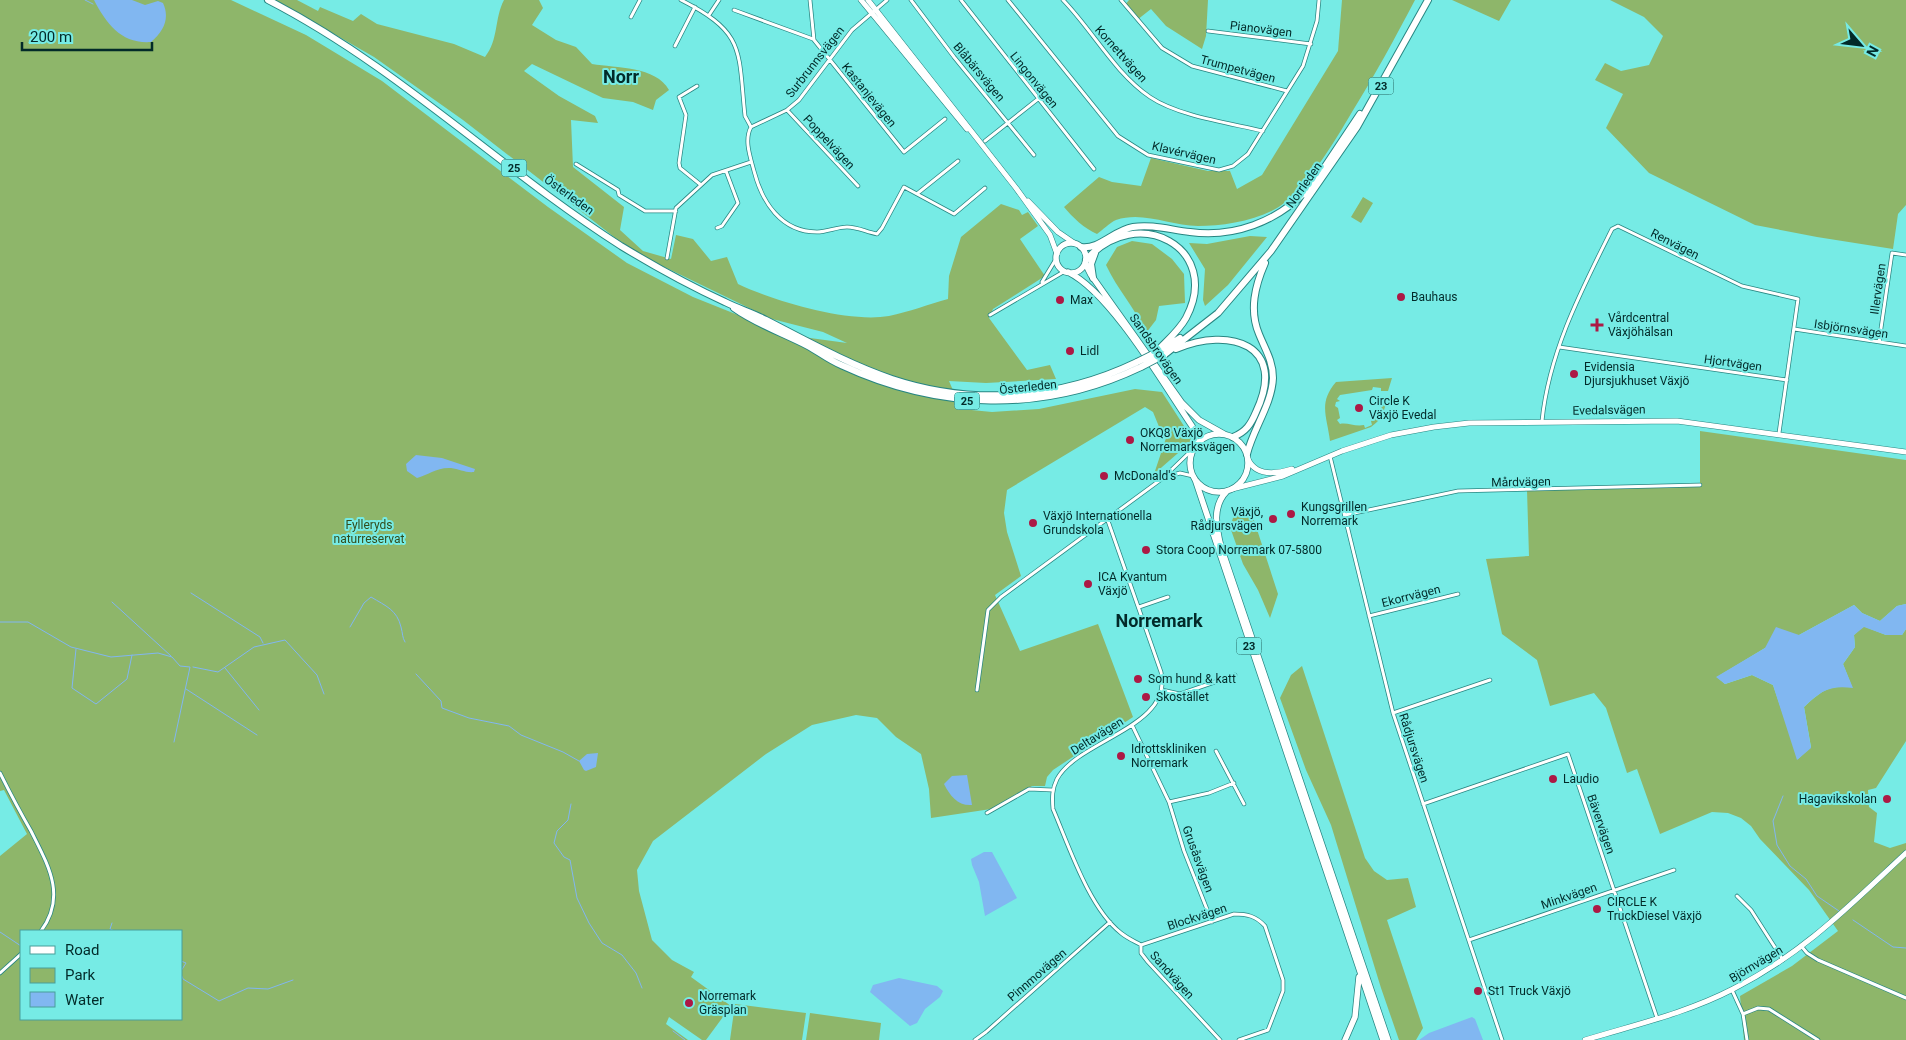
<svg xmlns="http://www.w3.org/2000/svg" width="1906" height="1040" viewBox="0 0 1906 1040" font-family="Roboto,sans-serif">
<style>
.green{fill:#8eb66a;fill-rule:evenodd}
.water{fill:#81b7f1}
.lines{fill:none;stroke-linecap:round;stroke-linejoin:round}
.stream{stroke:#81b7f1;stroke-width:1}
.street-casing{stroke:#288682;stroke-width:4.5}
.secondary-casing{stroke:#288682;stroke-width:6}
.primary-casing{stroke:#288682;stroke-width:7}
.highway-casing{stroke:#288682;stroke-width:8}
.street{stroke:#fff;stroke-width:3}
.secondary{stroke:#fff;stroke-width:5}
.primary{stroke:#fff;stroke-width:5.5}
.highway{stroke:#fff;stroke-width:6}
.highway-bridge-casing{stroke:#288682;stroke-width:8;stroke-linecap:butt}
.highway-bridge{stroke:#fff;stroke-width:6}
.poi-dot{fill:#ac1945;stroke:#76ebe5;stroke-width:2}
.labels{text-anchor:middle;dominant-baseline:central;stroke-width:4;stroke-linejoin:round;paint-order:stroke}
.shield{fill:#76ebe5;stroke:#256461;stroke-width:1}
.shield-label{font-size:11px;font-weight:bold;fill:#022a29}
.street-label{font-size:12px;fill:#022a29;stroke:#76ebe5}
.poi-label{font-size:12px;fill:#022a29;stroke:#76ebe5;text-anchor:start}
.park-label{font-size:12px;fill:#334b1a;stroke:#76ebe5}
.district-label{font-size:18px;font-weight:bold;fill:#022a29;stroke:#76ebe5}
</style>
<rect width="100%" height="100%" fill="#76ebe5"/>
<path class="green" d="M0 0H231L306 35 382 81 548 207 627 263 693 297 753 321 810 338 847 343 823 332 772 319 650 260 618 240 463 120 374 57 275 0H297L318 11 320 7 353 21 361 14 377 24 454 44 485 57C499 39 494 19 504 0H539L543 8 532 25 556 40 576 47 592 64C616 68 656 66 669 90L656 100 653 110 633 102 603 98 532 64 524 71 559 96 595 116 598 123 571 120 573 167 624 207 620 230 643 251 671 259 676 235 693 239 711 261 727 257 738 284C776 302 848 323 889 316 909 312 929 304 948 299L949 276 961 237 1001 204 1019 210 1022 215 1028 212 1038 226 1020 239 1045 276 993 309 989 318 1027 370 1050 365 1056 379 986 383 949 381 961 409 992 412 1039 409 1135 389 1162 392 1193 440 1154 474 1167 435 1162 434 1153 412 1145 407 1007 490 1004 513 1007 532 1021 576 995 595 1020 651 1098 624 1133 717 1053 770 1047 777 1045 786H1032L991 809 931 818 929 789 921 754 896 737 877 718 856 715 812 725 766 754 653 841 637 870 639 891 652 940 672 960 694 972 691 977 731 1006 706 1040H702L669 1017 666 1024 688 1040H0V856L27 834 4 790 0 791ZM21 931H181V1019H21Z
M1129 0H1208L1206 36 1202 49 1166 26 1151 9 1137 20 1125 5Z
M1342 0H1415C1395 38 1375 75 1352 112 1333 144 1313 178 1284 203 1263 220 1224 226 1198 226 1170 226 1144 211 1116 220 1109 223 1103 230 1097 234 1085 229 1072 217 1064 207L1099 177 1112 182 1141 186 1151 158 1208 171H1230L1237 189 1262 175 1338 51Z
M1452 0H1511L1499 21Z
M1610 0H1906V205L1898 214 1893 249 1817 237 1755 225 1649 173 1606 128 1623 94 1595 80 1605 63 1621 71 1649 65 1663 36 1644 17Z
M1363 197 1373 203 1361 223 1351 217Z
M1250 236 1267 237 1228 285 1205 306 1203 300 1205 269 1189 243 1207 244Z
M1132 241 1152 244 1172 259 1184 274 1185 303 1159 306 1156 320 1146 333C1136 309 1117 289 1106 265L1117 247Z
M1392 378 1388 391H1381V388L1373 387 1372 390 1340 395 1337 399 1340 401 1336 402 1335 406 1338 408 1340 418 1337 420 1340 424C1347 422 1355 427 1364 425L1365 428 1372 425 1371 421 1379 412 1382 413 1381 400 1386 402C1384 413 1381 420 1371 427L1330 441C1327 416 1318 403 1336 382Z
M1700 431 1906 460V604L1897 606 1880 621 1862 613 1854 605 1799 635 1765 648 1717 677 1725 684 1752 675 1773 685 1798 759 1811 747 1804 707C1823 690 1827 686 1852 687L1843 664 1855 647 1854 635 1863 626 1886 635H1902L1906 629V741L1876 788 1868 790 1869 807 1877 813 1874 842 1890 848 1906 843V1040H1744L1740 996 1792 966 1838 931 1809 890 1760 839 1751 826 1741 818 1728 813 1712 812 1660 834 1637 769 1627 773 1606 708 1594 693 1550 706 1537 660 1502 634 1486 559 1529 556 1527 490 1700 485Z
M1250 508 1278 594 1270 618 1258 590 1243 564 1230 527 1234 515Z
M1302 666 1365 858 1374 871 1387 880 1408 878 1416 907 1387 920 1423 1028 1416 1040H1399L1381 988 1331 825 1306 770 1280 698 1291 675Z
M735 1004 806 1013 802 1040H730Z
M810 1013 881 1023 879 1040H806Z"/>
<path class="water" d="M94 0H132L145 5 158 1 163 3C170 18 164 31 151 42 122 44 107 25 94 0Z
M416 455 442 458 475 469 474 472C466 473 459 469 451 468 437 467 428 475 417 478L407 471 406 464Z
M1906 604V629L1902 635H1886L1864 627 1854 635 1855 647 1843 664 1853 688C1829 685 1821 691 1804 707L1811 748 1797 760 1773 685 1752 675 1725 684 1716 677 1765 648 1776 627 1799 635 1854 605 1862 613 1880 621 1897 606Z
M598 753 596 767 586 771 584 770 579 761 587 754Z
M967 775 972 805C958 806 950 796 944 784L952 776Z
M984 852H992L1017 898 985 916 979 882 972 865 971 859Z
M899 978 937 986 943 991 940 997 925 1009 917 1023 910 1026 870 992 873 985Z
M1472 1017 1475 1019 1483 1040H1419L1429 1033Z"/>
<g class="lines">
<path class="stream" d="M85 0 93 4
M191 593 260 637 263 643
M112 602 171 656
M0 622H28L71 647 111 657 158 653 172 657 180 666 190 667 174 742
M350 627 364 603 371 597C386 606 397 610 401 627 403 634 402 637 405 642
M76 649 72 688 96 704 127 679 132 655
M193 667 218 672 254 647 285 640 317 675 324 694
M225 668 259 710
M416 674 441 701 442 708 469 718 509 726 521 735 563 752 579 761
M186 689 257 735
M1783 796 1773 821 1777 845 1790 866 1806 879 1817 896 1839 911
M571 804 568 820 557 831 554 843 564 857 570 860 577 898 589 923 602 943 622 955 636 973 642 988
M1853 920 1893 947 1906 948
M112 923 110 929 115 931
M0 932 21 946
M181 961 186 963 181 971
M181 974 183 979 219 1001 248 988 268 989 293 980
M673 1031 685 1040"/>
<defs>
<path id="street" d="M681 0C746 33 738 50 745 116L751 127
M810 0 814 40 904 152 945 119
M911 0 954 57 1034 155
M961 0 1094 169
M1008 0 1118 136 1148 155 1219 170 1233 166 1248 154 1303 66 1317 21 1319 0
M1063 0C1093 31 1114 72 1150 97 1178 116 1229 123 1263 131
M1121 0 1162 48 1192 66 1287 91
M734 10 813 39
M709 15 719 0
M631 17 640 0
M1208 31 1311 44
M675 46 695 7
M697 86 679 97 686 115 679 163 680 168 701 185
M787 110 858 186
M751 127C744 140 750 156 754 171 762 202 781 232 817 232 827 232 837 227 847 227 858 227 866 232 877 234L882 228 904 187 954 214 985 188
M751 127 787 110 799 100 852 30 887 0
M985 141 1038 99
M576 164 618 190 619 195 645 211H676
M918 193 958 161
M717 228 722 226 738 203 726 171
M667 258 676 208 712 175 751 162
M1042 282 1056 259
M990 315 1065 271
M1794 329 1906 346
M1879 342 1892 253 1906 255
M1559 347 1787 380
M1542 421C1549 352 1581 291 1612 229L1618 226 1742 286 1798 299 1779 433
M1330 456 1393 713 1502 1040
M1165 476 1193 449
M1345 515 1458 491 1700 485
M1107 518 1161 672C1174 727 1078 740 1057 779 1052 789 1052 798 1053 809 1069 846 1089 908 1121 933 1127 938 1134 941 1141 945V953L1148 962 1220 1040
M1139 607 1168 597
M1369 616 1458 594
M977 690 988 610 1001 597 1163 478 1180 473 1193 476
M1162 690 1180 694 1235 675
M1393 713 1490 680
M1132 725 1169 802 1184 851 1212 922
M1216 751 1244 804
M0 773C10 793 20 812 31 831 48 865 67 896 41 931
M1169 802 1209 793 1234 783
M1423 804 1568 754 1657 1018
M987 813 1029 789 1052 790
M1737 896 1751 910 1783 960
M1469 940 1674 870
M1141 945 1234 914C1247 914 1256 916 1265 926L1283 980V991L1268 1030 1239 1040
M1802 947 1807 953 1818 960 1906 998
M0 973 21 954
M1732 990 1743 1014 1747 1040
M1743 1014 1758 1008 1769 1009 1818 1040
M975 1040 986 1032 1110 922"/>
<path id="secondary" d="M861 0 967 129
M868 0 1016 188 1050 235 1057 254
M1028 201 1058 232 1074 243
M1248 459C1256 477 1276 474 1292 469
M1232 489 1283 476 1342 451 1391 435 1434 427 1469 423 1677 421 1906 452
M1585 1040C1634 1025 1687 1013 1733 989 1804 953 1849 906 1906 853"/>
<path id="primary" d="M1056 258a15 15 0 1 1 30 0a15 15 0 1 1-30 0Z
M1085 263 1091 275 1182 403 1199 420 1224 434
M1068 272C1111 293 1164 385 1192 426L1195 434V445
M1190 463a29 29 0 1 1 58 0a29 29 0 1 1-58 0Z
M1195 479 1383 1040
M1227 491C1212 506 1216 527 1221 547L1388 1040
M1345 1040 1355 1017 1359 977"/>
<path id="highway" d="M268 0C398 67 499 168 621 246 654 266 690 286 725 302 739 309 753 313 766 320 807 341 848 364 892 379 973 406 1060 399 1137 362
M1306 195 1360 114
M1081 247C1099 250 1114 230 1133 227 1152 224 1171 230 1190 232 1233 238 1277 222 1307 190
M1086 260C1137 202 1223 248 1186 318 1180 329 1170 338 1161 347
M1093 278 1091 264 1095 253
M734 308C756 324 783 333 808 346 819 352 829 360 841 365 938 410 1043 414 1141 367
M1176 349C1230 326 1288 345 1256 412 1251 424 1246 432 1233 437
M1157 352 1180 338
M1164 355 1218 313 1271 251 1357 127 1428 0
M1247 454C1253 429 1272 404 1273 378 1273 361 1265 349 1259 334 1249 310 1255 286 1265 263"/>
</defs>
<use href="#street" class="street-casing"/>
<use href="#secondary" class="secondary-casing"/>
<use href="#primary" class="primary-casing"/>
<use href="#highway" class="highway-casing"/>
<use href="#street" class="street"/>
<use href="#secondary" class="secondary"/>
<use href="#primary" class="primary"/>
<use href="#highway" class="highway"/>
<defs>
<path id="highway-bridge" d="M1137 362 1157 352
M1141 367 1164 355"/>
</defs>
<use href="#highway-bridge" class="highway-bridge-casing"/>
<use href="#highway-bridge" class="highway-bridge"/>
</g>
<g class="poi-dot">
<circle cx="1401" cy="297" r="5"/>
<circle cx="1060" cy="300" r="5"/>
<path d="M1594.5 317.5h5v5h5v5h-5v5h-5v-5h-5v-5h5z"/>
<circle cx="1070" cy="351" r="5"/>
<circle cx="1574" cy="374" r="5"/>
<circle cx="1359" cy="408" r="5"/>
<circle cx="1130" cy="440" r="5"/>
<circle cx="1104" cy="476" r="5"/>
<circle cx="1291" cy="514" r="5"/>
<circle cx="1273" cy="519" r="5"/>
<circle cx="1033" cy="523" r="5"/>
<circle cx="1146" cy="550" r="5"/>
<circle cx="1088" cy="584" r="5"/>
<circle cx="1138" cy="679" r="5"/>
<circle cx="1146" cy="697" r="5"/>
<circle cx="1121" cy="756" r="5"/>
<circle cx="1553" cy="779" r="5"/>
<circle cx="1887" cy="799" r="5"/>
<circle cx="1597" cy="909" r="5"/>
<circle cx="1478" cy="991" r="5"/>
<circle cx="689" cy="1003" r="5"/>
</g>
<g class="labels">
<g class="shield">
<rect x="1368.5" y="77.5" width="25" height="17" rx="4"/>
<rect x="501.5" y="159.5" width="25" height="17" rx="4"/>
<rect x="954.5" y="392.5" width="25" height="17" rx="4"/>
<rect x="1236.5" y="637.5" width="25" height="17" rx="4"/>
</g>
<g class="shield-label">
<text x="1381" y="86">23</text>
<text x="514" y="168">25</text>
<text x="967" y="401">25</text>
<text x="1249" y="646">23</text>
</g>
<g class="street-label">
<text transform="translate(1261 29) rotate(7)">Pianovägen</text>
<text transform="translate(1121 54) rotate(48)">Kornettvägen</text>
<text transform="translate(815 62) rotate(-52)">Surbrunnsvägen</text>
<text transform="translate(1238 69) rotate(15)">Trumpetvägen</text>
<text transform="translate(979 72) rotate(50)">Blåbärsvägen</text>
<text transform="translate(1034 80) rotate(51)">Lingonvägen</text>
<text transform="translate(869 95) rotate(51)">Kastanjevägen</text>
<text transform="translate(829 142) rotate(47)">Poppelvägen</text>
<text transform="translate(1184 153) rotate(13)">Klavérvägen</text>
<text transform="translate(1304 185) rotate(-55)">Norrleden</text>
<text transform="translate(569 195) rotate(36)">Österleden</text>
<text transform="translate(1675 244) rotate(27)">Renvägen</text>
<text transform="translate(1878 289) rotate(-82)">Illervägen</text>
<text transform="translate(1851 329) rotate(8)">Isbjörnsvägen</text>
<text transform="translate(1156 349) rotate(55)">Sandsbrovägen</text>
<text transform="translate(1733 363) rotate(8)">Hjortvägen</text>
<text transform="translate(1028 387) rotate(-6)">Österleden</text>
<text transform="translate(1609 410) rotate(-1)">Evedalsvägen</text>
<text transform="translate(1521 482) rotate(-1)">Mårdvägen</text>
<text transform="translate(1411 596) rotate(-14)">Ekorrvägen</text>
<text transform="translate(1097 736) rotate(-32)">Deltavägen</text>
<text transform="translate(1414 748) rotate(72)">Rådjursvägen</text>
<text transform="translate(1601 824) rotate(71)">Bävervägen</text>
<text transform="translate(1198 859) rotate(70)">Grusåsvägen</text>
<text transform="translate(1569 896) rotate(-19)">Minkvägen</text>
<text transform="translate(1197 917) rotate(-18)">Blockvägen</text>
<text transform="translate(1756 964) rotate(-31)">Björnvägen</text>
<text transform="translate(1037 975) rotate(-41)">Pinnmovägen</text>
<text transform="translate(1172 975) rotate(48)">Sandvägen</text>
</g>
<g class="poi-label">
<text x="1411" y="297">Bauhaus</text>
<text x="1070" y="300">Max</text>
<text x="1608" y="318">Vårdcentral<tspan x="1608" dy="14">Växjöhälsan</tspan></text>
<text x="1080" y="351">Lidl</text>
<text x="1584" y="367">Evidensia<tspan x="1584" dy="14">Djursjukhuset Växjö</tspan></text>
<text x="1369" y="401">Circle K<tspan x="1369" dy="14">Växjö Evedal</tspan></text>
<text x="1140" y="433">OKQ8 Växjö<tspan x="1140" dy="14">Norremarksvägen</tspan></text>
<text x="1114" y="476">McDonald's</text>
<text x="1301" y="507">Kungsgrillen<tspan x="1301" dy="14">Norremark</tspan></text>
<text x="1263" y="512" text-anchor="end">Växjö,<tspan x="1263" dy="14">Rådjursvägen</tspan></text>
<text x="1043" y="516">Växjö Internationella<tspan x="1043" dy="14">Grundskola</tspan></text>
<text x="1156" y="550">Stora Coop Norremark 07-5800</text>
<text x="1098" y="577">ICA Kvantum<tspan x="1098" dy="14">Växjö</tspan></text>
<text x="1148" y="679">Som hund &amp; katt</text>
<text x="1156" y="697">Skostället</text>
<text x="1131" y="749">Idrottskliniken<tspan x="1131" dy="14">Norremark</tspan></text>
<text x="1563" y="779">Laudio</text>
<text x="1877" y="799" text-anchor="end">Hagavikskolan</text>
<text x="1607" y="902">CIRCLE K<tspan x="1607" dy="14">TruckDiesel Växjö</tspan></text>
<text x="1488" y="991">St1 Truck Växjö</text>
<text x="699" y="996">Norremark<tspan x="699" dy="14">Gräsplan</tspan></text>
</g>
<g class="park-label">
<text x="369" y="525">Fylleryds<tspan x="369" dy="14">naturreservat</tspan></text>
</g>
<g class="district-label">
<text x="621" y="76">Norr</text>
<text x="1159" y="620">Norremark</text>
</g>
</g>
<rect x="20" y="930" width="162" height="90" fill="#76ebe5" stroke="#489e9a"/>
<rect x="30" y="946" width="25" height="8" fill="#ffffff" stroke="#489e9a"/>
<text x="65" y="955" font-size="15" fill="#022a29">Road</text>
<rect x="30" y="968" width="25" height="15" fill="#8eb66a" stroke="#489e9a"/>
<text x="65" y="980" font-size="15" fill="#022a29">Park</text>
<rect x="30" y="992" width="25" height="15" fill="#81b7f1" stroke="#489e9a"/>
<text x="65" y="1005" font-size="15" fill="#022a29">Water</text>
<g transform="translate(1861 45) rotate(118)" stroke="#76ebe5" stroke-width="4" paint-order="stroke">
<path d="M0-4L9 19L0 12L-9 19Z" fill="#022a29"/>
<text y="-8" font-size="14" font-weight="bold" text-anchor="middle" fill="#022a29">N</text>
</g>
<path d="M22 42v8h130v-8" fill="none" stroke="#022a29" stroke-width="2.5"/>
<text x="30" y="42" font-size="15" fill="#022a29" stroke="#76ebe5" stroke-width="4" paint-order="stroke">200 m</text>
</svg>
